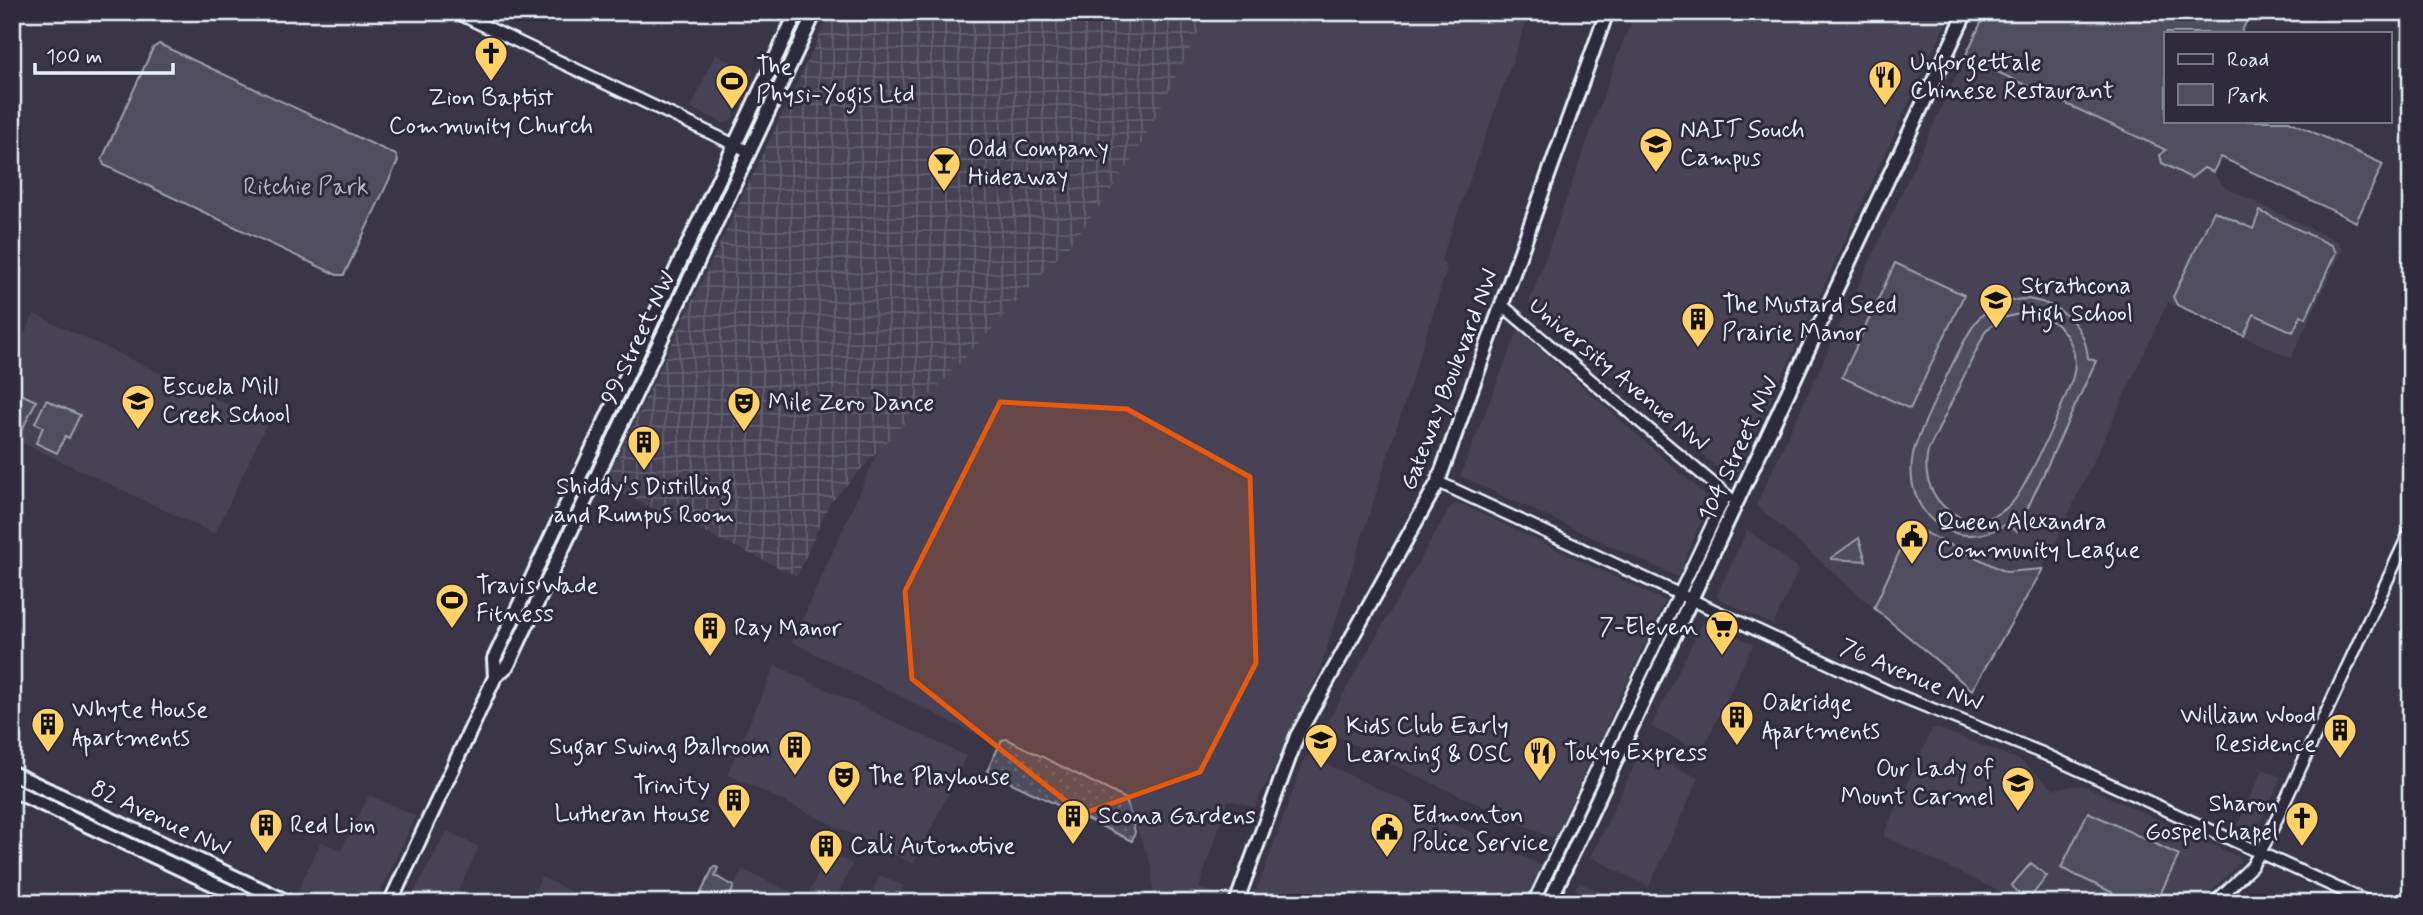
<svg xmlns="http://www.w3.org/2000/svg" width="2423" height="915" viewBox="0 0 2423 915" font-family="Mynerve,sans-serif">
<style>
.built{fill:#464354}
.industrial{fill:url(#industrial-grid)}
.green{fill:#504e5f;stroke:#9ca0ac;stroke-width:2;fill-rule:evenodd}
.garden{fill:url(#garden-dots);stroke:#9ca0ac;stroke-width:2}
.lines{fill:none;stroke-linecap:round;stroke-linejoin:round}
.minor-casing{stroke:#e8f1f8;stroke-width:15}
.major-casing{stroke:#e8f1f8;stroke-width:18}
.minor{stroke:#2f2a3d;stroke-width:10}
.major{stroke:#2f2a3d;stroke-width:12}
.marked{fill:#e8590c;fill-opacity:0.2;stroke:#e8590c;stroke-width:5;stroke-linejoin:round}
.labels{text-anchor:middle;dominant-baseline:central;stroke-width:6;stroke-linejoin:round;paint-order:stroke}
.poi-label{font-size:24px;fill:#e8f1f8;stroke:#2f2a3d;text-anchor:start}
.park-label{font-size:24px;fill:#b3b8c2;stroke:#2f2a3d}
.street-label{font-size:24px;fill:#e8f1f8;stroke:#2f2a3d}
</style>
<defs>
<pattern id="industrial-grid" width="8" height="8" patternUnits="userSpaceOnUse" patternTransform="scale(1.75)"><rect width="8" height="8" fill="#464354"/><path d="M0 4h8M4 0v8" fill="none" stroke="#615f6d"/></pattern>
<pattern id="garden-dots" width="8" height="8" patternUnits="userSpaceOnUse" patternTransform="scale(1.75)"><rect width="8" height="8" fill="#504e5f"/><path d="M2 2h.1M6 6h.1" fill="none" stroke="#696877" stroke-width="1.8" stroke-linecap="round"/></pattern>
</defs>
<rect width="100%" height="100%" fill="#3a3648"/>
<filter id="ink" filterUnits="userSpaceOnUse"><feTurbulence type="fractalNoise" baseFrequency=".0143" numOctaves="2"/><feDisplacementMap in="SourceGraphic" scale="14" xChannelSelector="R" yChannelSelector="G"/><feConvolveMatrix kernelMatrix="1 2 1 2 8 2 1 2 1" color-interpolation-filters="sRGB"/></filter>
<g filter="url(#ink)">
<path class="built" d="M1209 12H1530L1441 260 1447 269 1320 670 1255 807 1228 800 1199 888 1225 897 1223 903H1153L1152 867 1130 811 792 642 878 451 1077 237Z
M1636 12H1951L1733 482 1529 303 1622 44Z
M715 54 755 72 732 120 724 123 691 108Z
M1965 57 2213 172 2224 187 2339 242 2342 250 2291 358 2168 302 2043 569 2006 572 1911 526 1874 608 1756 505Z
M34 314 267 423 215 534 12 438V360Z
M1518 330 1710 499 1678 577 1460 476Z
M1459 503 1665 601 1556 835 1550 837 1374 756 1324 728 1450 507Z
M1747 530 1799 569 1773 625 1716 597Z
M1703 621 1753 644 1702 751 1651 727Z
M775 665 966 756 914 864 727 774Z
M1937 728 2020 760 2054 789 2083 785 2241 858 2239 863 2214 889 2193 903H2024L1883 836 1932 729Z
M1641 751 1699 778 1649 887 1591 857Z
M1309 756 1543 866 1526 903H1252L1305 758Z
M2263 769 2281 777 2255 834 2237 825Z
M369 795 416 816 375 903H314L296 895 321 841 341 851Z
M447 831 479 847 456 896 470 903H408Z
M828 852 853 864 834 903H727L742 869 806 899Z
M880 875 904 886 897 903H867Z
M541 877 579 895 575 903H529Z
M1579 882 1624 903H1569Z"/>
<path class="industrial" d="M831 12H1209L1136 155 1077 237 830 503 797 576 604 485Z"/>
<path class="green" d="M1986 12H2251L2241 33H2166V121H2289L2383 164 2356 222 2221 157 2213 172 2204 168 2191 178 2162 163 2160 155 2166 150 1965 57Z
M159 44 396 155 398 161 344 275H337L104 165 102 159 153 48Z
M2214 211 2253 229 2260 211 2331 245 2336 252 2306 318 2301 315 2293 332 2254 314 2244 336 2177 305 2173 297Z
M1895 263 1964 295 1910 409 1842 377Z
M2028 299C2060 304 2085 324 2088 358L2096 361 2017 531 2005 525C1951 556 1902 511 1913 454 1917 435 1967 330 1979 318 1992 305 2010 299 2028 299ZM2027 312C2060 317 2081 344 2073 377 2064 402 2027 488 2011 504 1971 543 1916 502 1928 451L1986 330 2003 318Z
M23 395 36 401 23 428 12 423V397Z
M46 400 80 415 69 438 65 436 57 453 36 443 43 427 35 423Z
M1911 526 2006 572 2043 569 1972 690 1874 608Z
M1859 538 1866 561 1831 559V558Z
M2088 812 2179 855 2156 903H2134L2061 868Z
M2031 863 2047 876 2029 899 2016 891 2012 885Z
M714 866 718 868 715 876 734 886 727 903H696Z"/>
<path class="garden" d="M1007 739 1126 799 1135 832 1132 841 987 771 1002 740Z"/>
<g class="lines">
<defs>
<path id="minor" d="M455 12 750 152
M1502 305 1729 497
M1438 482 1890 692 2042 753 2370 903
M1533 903 1726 495
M2214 903 2252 866 2268 838 2411 529"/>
<path id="major" d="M495 677 494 659 797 12
M12 773 290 903
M12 790 254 903
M390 903 495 677 508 665 815 12
M1236 903 1297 736 1438 482 1607 12
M1549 903 1966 12"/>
</defs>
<use href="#minor" class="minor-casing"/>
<use href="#major" class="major-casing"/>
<use href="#minor" class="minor"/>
<use href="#major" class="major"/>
</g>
</g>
<path class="marked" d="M1000 402 1127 409 1250 477 1256 663 1200 772 1082 814 912 679 905 591Z"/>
<defs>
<symbol id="church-pin" viewBox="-11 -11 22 30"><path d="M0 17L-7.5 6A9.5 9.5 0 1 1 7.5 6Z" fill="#ffd166" stroke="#2f2a3d"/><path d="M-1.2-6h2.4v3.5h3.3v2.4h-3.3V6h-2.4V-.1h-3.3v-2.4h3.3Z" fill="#111"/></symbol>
<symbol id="restaurant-pin" viewBox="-11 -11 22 30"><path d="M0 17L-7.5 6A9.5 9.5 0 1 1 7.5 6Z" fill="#ffd166" stroke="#2f2a3d"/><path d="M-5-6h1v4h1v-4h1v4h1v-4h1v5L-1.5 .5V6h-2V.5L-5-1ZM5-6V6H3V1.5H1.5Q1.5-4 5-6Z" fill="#111"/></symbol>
<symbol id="stadium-pin" viewBox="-11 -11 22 30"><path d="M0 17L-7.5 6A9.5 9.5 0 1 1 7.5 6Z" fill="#ffd166" stroke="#2f2a3d"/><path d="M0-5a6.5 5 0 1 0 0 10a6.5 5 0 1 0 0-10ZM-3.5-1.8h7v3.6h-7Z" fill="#111"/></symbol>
<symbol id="university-pin" viewBox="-11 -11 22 30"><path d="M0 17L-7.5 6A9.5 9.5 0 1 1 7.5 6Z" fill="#ffd166" stroke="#2f2a3d"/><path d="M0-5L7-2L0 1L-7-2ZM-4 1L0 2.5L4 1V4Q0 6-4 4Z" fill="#111"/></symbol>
<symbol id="bar-pin" viewBox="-11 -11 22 30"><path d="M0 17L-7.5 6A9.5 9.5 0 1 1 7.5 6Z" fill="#ffd166" stroke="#2f2a3d"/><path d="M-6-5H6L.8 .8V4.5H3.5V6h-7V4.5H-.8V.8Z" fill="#111"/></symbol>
<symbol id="school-pin" viewBox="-11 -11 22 30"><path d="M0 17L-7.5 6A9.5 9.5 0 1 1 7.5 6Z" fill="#ffd166" stroke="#2f2a3d"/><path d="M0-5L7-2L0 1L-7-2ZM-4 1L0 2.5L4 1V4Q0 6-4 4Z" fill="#111"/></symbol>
<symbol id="building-pin" viewBox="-11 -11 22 30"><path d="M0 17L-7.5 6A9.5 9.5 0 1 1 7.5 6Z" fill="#ffd166" stroke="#2f2a3d"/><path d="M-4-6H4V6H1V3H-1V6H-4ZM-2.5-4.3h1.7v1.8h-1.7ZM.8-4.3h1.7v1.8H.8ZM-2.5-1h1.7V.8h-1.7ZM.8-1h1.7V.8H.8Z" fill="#111"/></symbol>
<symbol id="theatre-pin" viewBox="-11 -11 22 30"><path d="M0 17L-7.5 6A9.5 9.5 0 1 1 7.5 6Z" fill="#ffd166" stroke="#2f2a3d"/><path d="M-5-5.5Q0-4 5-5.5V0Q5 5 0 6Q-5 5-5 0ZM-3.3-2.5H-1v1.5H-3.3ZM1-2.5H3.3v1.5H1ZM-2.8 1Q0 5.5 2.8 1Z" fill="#111"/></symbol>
<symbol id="civic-pin" viewBox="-11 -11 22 30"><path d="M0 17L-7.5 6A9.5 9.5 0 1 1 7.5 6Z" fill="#ffd166" stroke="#2f2a3d"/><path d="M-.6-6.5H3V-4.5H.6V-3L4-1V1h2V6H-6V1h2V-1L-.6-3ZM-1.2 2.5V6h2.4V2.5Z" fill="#111"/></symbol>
<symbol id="supermarket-pin" viewBox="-11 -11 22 30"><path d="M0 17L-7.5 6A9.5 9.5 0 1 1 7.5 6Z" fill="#ffd166" stroke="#2f2a3d"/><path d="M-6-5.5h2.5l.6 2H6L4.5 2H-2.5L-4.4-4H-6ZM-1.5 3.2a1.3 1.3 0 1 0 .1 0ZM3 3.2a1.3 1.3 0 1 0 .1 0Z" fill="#111"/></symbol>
</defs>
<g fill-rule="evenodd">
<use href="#church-pin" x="472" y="34" width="38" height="52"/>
<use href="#restaurant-pin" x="1866" y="58" width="38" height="52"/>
<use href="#stadium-pin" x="713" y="62" width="38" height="52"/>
<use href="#university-pin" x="1637" y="125" width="38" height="52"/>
<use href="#bar-pin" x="925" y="144" width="38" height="52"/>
<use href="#school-pin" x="1977" y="281" width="38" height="52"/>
<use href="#building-pin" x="1679" y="300" width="38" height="52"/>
<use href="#school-pin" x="119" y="382" width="38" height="52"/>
<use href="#theatre-pin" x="725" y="384" width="38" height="52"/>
<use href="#building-pin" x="625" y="423" width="38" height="52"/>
<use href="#civic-pin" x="1893" y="517" width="38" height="52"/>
<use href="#stadium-pin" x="433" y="581" width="38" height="52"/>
<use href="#supermarket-pin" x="1703" y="608" width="38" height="52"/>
<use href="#building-pin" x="691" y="609" width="38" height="52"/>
<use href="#building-pin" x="1718" y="698" width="38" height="52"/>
<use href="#building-pin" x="29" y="705" width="38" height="52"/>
<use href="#building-pin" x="2321" y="711" width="38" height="52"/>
<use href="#school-pin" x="1302" y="721" width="38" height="52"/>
<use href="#building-pin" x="776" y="728" width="38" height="52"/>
<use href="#restaurant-pin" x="1521" y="734" width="38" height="52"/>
<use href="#theatre-pin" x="825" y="758" width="38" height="52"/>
<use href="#school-pin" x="1999" y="764" width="38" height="52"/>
<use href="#building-pin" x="715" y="781" width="38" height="52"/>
<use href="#building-pin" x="1054" y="797" width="38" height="52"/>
<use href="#church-pin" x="2283" y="799" width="38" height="52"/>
<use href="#building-pin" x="247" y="806" width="38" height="52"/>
<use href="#civic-pin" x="1368" y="810" width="38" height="52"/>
<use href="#building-pin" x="807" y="827" width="38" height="52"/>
</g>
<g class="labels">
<g class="poi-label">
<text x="1910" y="63">Unforgettale<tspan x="1910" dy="28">Chinese Restaurant</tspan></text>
<text x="756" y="67">The<tspan x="756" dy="28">Physi-Yogis Ltd</tspan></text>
<text x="491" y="98" text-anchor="middle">Zion Baptist<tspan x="491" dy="28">Community Church</tspan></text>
<text x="1680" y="130">NAIT Souch<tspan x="1680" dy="28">Campus</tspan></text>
<text x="968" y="149">Odd Company<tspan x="968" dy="28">Hideaway</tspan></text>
<text x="2021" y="286">Strathcona<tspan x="2021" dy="28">High School</tspan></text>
<text x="1722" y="305">The Mustard Seed<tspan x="1722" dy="28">Prairie Manor</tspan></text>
<text x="162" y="387">Escuela Mill<tspan x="162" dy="28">Creek School</tspan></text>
<text x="768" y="403">Mile Zero Dance</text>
<text x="644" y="487" text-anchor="middle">Shiddy's Distilling<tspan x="644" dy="28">and Rumpus Room</tspan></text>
<text x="1937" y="522">Queen Alexandra<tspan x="1937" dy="28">Community League</tspan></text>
<text x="476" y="586">Travis Wade<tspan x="476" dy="28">Fitness</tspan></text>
<text x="1698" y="627" text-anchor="end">7-Eleven</text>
<text x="734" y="628">Ray Manor</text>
<text x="1762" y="703">Oakridge<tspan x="1762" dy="28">Apartments</tspan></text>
<text x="72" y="710">Whyte House<tspan x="72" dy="28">Apartments</tspan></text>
<text x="2316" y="716" text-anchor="end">William Wood<tspan x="2316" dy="28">Residence</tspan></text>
<text x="1346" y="726">Kids Club Early<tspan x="1346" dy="28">Learning &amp; OSC</tspan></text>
<text x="770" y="747" text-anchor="end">Sugar Swing Ballroom</text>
<text x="1564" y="753">Tokyo Express</text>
<text x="1994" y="769" text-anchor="end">Our Lady of<tspan x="1994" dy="28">Mount Carmel</tspan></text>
<text x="868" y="777">The Playhouse</text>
<text x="710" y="786" text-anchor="end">Trinity<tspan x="710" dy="28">Lutheran House</tspan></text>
<text x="2278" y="804" text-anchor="end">Sharon<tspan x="2278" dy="28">Gospel Chapel</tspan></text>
<text x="1412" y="815">Edmonton<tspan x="1412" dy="28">Police Service</tspan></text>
<text x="1098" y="816">Scona Gardens</text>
<text x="290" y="825">Red Lion</text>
<text x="850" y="846">Cali Automotive</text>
</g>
<g class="park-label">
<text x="306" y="187">Ritchie Park</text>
</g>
<g class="street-label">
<text transform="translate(639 338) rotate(-65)">99 Street NW</text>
<text transform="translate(1618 375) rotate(40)">University Avenue NW</text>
<text transform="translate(1450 380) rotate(-69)">Gateway Boulevard NW</text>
<text transform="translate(1739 449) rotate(-65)">104 Street NW</text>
<text transform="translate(1911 676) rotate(23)">76 Avenue NW</text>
<text transform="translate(160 819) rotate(25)">82 Avenue NW</text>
</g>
</g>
<rect width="2423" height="915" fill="none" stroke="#2f2a3d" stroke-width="42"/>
<rect x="21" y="21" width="2381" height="873" fill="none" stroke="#e8f1f8" stroke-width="2.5" filter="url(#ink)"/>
<rect x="2164" y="32" width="228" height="91" fill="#2f2a3d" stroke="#797a88" stroke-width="2"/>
<rect x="2178" y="54" width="35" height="10" fill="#2f2a3d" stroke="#797a88" stroke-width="2"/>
<text x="2227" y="66" font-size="21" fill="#e8f1f8">Road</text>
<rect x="2178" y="84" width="35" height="21" fill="#504e5f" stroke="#797a88" stroke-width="2"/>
<text x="2227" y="102" font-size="21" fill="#e8f1f8">Park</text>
<path d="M35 63v10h138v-10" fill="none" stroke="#e8f1f8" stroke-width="3.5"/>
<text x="46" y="63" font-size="21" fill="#e8f1f8" stroke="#2f2a3d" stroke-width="5" paint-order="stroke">100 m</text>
</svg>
